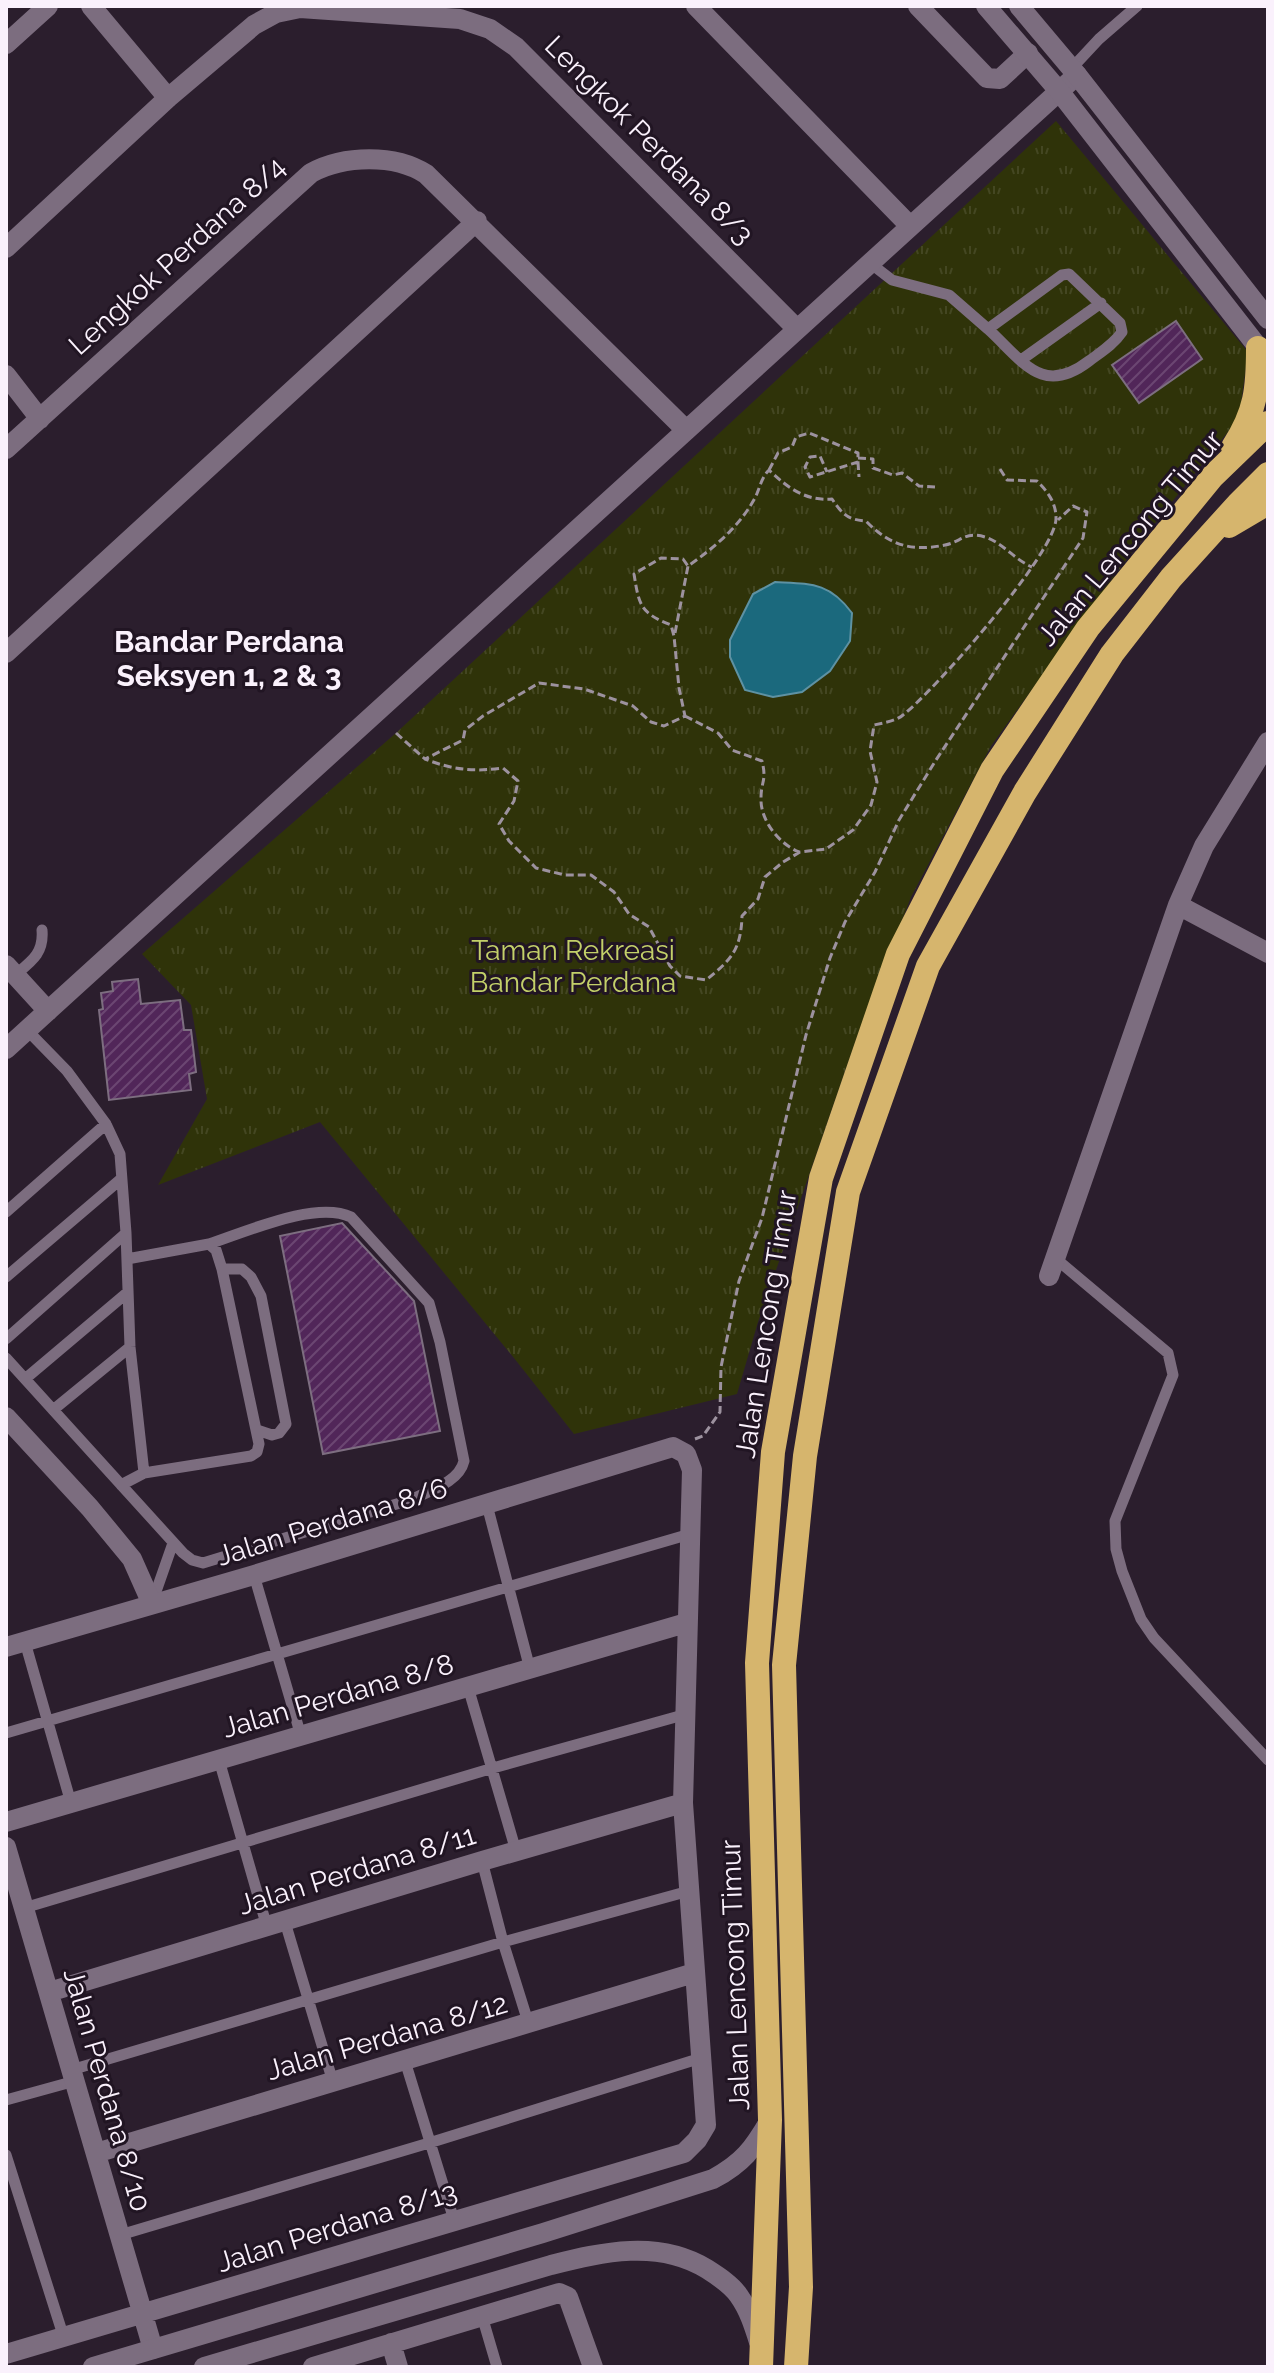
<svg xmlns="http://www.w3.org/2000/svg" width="1274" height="2373" viewBox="0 0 1274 2373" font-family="Raleway,sans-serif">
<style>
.grass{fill:url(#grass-tufts)}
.water{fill:#1b697d;stroke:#5e92a3;stroke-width:2}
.building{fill:url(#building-hatch);stroke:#7d6e80;stroke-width:2}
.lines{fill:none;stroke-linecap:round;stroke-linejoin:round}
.path{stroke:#9d929f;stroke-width:3;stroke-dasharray:8 4;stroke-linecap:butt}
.lane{stroke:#7c6d7f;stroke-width:11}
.street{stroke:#7c6d7f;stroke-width:20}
.secondary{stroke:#7c6d7f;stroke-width:20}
.highway{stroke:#d6b56d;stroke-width:24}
.labels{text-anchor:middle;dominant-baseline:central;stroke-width:6;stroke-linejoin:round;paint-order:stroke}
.street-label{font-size:28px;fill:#faf1fc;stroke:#211523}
.park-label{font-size:28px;fill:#c3d069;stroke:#211523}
.neighbourhood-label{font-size:30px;font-weight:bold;fill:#faf1fc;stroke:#211523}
</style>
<defs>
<pattern id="grass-tufts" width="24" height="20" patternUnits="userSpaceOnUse" patternTransform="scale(2)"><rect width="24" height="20" fill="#2f3309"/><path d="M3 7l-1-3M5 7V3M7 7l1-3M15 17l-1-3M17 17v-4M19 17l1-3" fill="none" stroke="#444722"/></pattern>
<pattern id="building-hatch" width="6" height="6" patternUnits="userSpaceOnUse" patternTransform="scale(2)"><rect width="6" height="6" fill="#512659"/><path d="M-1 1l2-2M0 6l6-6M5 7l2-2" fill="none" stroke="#6b4672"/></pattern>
</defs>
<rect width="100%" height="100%" fill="#2b1e2d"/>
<path class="grass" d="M1056 121 1248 352 1239 418 1132 552 991 746 911 897 858 1034 758 1322 737 1394 574 1434 514 1358 320 1122 158 1185 207 1099 191 1005 142 954 396 733Z"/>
<path class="water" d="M775 582C811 584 829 582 852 613L850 641 830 671 802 692 773 697 745 690 730 657V640L753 594Z"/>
<path class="building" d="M1176 321 1202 359 1139 403 1112 365Z
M138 979 141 1004 180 1000 184 1030H191L196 1072 189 1074 191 1090 109 1100 99 1010 103 1009 101 993 113 991 112 982Z
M342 1223 414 1301 440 1431 323 1454 280 1236Z"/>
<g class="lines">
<path class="path" d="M858 458 873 459V468L893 475 902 473 919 486 935 487
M858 462 859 477
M1000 469 1007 480 1037 481C1047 491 1056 502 1056 518 1057 552 933 692 903 715 896 721 883 723 874 725L870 751 877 782 871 805 853 830 826 849 800 852 783 862 765 877 758 899 742 916C741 950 731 960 706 980L680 976 670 966 649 927 629 914 614 892 591 875H565L536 868 509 841 499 824 514 801 518 781 503 768C474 772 453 770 425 759L463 740 465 730 483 716 539 683 584 689 633 706 651 722 664 726 685 716 679 688 674 636 671 625C640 613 639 605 634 574L661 558 683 559 688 566C715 547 739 527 755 498 760 488 761 478 769 470 788 488 805 501 832 499 842 514 848 520 866 521 889 545 911 552 945 545 961 542 965 531 985 537 1003 543 1015 560 1032 567
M769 470 778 453 792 447 796 437 809 433 858 453V462L810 477 805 467 810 457 820 456 827 472
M675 633 688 566
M685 716 718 733 732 750 762 761C767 781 761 781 761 798 760 820 779 844 799 852
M396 733 425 759
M695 1439 703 1436 720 1412 721 1367 739 1281 762 1218 806 1035 830 958 845 922 875 872 899 820 936 760 1083 538 1087 512 1073 506 1058 520"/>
<path class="lane" d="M1072 68 1099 39 1137 6
M870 263 892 280 949 295 988 329
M1069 274 1120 323 1122 332C1114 344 1101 352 1089 361 1042 397 1023 361 988 329L1062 275Z
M1021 360 1101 303
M15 975C32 961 44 953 42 930
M27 1030 67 1071 106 1124 120 1154 126 1233 130 1347 144 1473 121 1485
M6 1212 106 1124
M1055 1258 1168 1353 1173 1375 1115 1521 1116 1549 1122 1571 1141 1619 1154 1638 1268 1760
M127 1259 209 1244 216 1250 222 1269 259 1444 257 1452 251 1456 144 1473
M222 1269H242L251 1277 261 1296 286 1424 279 1433 272 1435 257 1430
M6 1277 121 1179
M6 1339 126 1233
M6 1358 183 1553 192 1560 203 1563 413 1499C431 1490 459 1482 464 1461L440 1342 429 1303 351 1217C316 1200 246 1232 209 1244
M25 1379 128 1292
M53 1410 130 1347
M487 1505 530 1669
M254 1575 301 1736
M152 1603 173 1543
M25 1642 71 1803
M468 1687 516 1851
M6 1733 690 1534
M219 1760 267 1927
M482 1861 503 1942 529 2025
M24 1908 493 1768 683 1715
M285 1922 333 2082
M405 2061 454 2220
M71 2070 503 1942 689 1891
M6 2100 75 2081
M6 2155 64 2338
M120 2235 429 2143 701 2058
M482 2316 497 2367"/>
<path class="street" d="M91 6 168 98
M696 6 910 226
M918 6 987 78 1000 79 1028 53
M6 44 48 6
M6 248 168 98 254 25 276 13 300 8 460 19 490 29 516 47 797 329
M6 375 40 419
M6 449 311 173C344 155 395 154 426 174L686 430
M6 653 477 221
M1178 905 1268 953
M6 965 48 1011
M6 1049 1077 75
M1049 1276 1178 905 1204 846 1268 742
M6 1417 90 1508 132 1559 152 1604
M6 1647 254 1575 673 1447 686 1454 692 1470 683 1803 706 2125 697 2140 684 2153 6 2354
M6 1822 686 1623
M6 1847 153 2349
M49 1992 482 1861 683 1803
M96 2153 694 1973
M391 2343 398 2367
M313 2367 559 2293 568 2297 593 2367"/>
<path class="secondary" d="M986 6 1059 91 1268 360
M1019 6 1077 75 1268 319
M93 2367 543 2233 713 2179C743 2163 753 2149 770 2120
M204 2367 551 2265C603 2252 658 2239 707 2269 718 2276 732 2285 739 2296 749 2310 754 2326 759 2342"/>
<path class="highway" d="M1233 447C1256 412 1258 388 1258 348
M1229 526 1268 503
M761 2367 770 2120 757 1663 773 1452 821 1178 898 954 992 770 1088 628 1213 476 1268 423
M796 2367 801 2287 784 1665 805 1456 848 1192 928 966 1025 792 1112 654 1171 578 1238 504 1268 474"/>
</g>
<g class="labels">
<g class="street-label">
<text transform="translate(649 140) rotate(45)">Lengkok Perdana 8/3</text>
<text transform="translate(177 256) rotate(-42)">Lengkok Perdana 8/4</text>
<text transform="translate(1130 538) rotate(-50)">Jalan Lencong Timur</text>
<text transform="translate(766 1324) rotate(-81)">Jalan Lencong Timur</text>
<text transform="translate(332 1522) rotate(-17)">Jalan Perdana 8/6</text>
<text transform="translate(338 1696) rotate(-16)">Jalan Perdana 8/8</text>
<text transform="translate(357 1870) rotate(-17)">Jalan Perdana 8/11</text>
<text transform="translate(735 1975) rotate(-92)">Jalan Lencong Timur</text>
<text transform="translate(387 2037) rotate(-16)">Jalan Perdana 8/12</text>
<text transform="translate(107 2090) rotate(74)">Jalan Perdana 8/10</text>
<text transform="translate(337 2227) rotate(-17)">Jalan Perdana 8/13</text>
</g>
<g class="park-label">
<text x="573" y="950">Taman Rekreasi<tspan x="573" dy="32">Bandar Perdana</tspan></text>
</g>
<g class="neighbourhood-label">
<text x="229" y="641">Bandar Perdana<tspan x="229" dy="34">Seksyen 1, 2 &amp; 3</tspan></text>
</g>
</g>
<rect width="1274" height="2373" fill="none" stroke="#faf1fc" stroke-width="16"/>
</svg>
